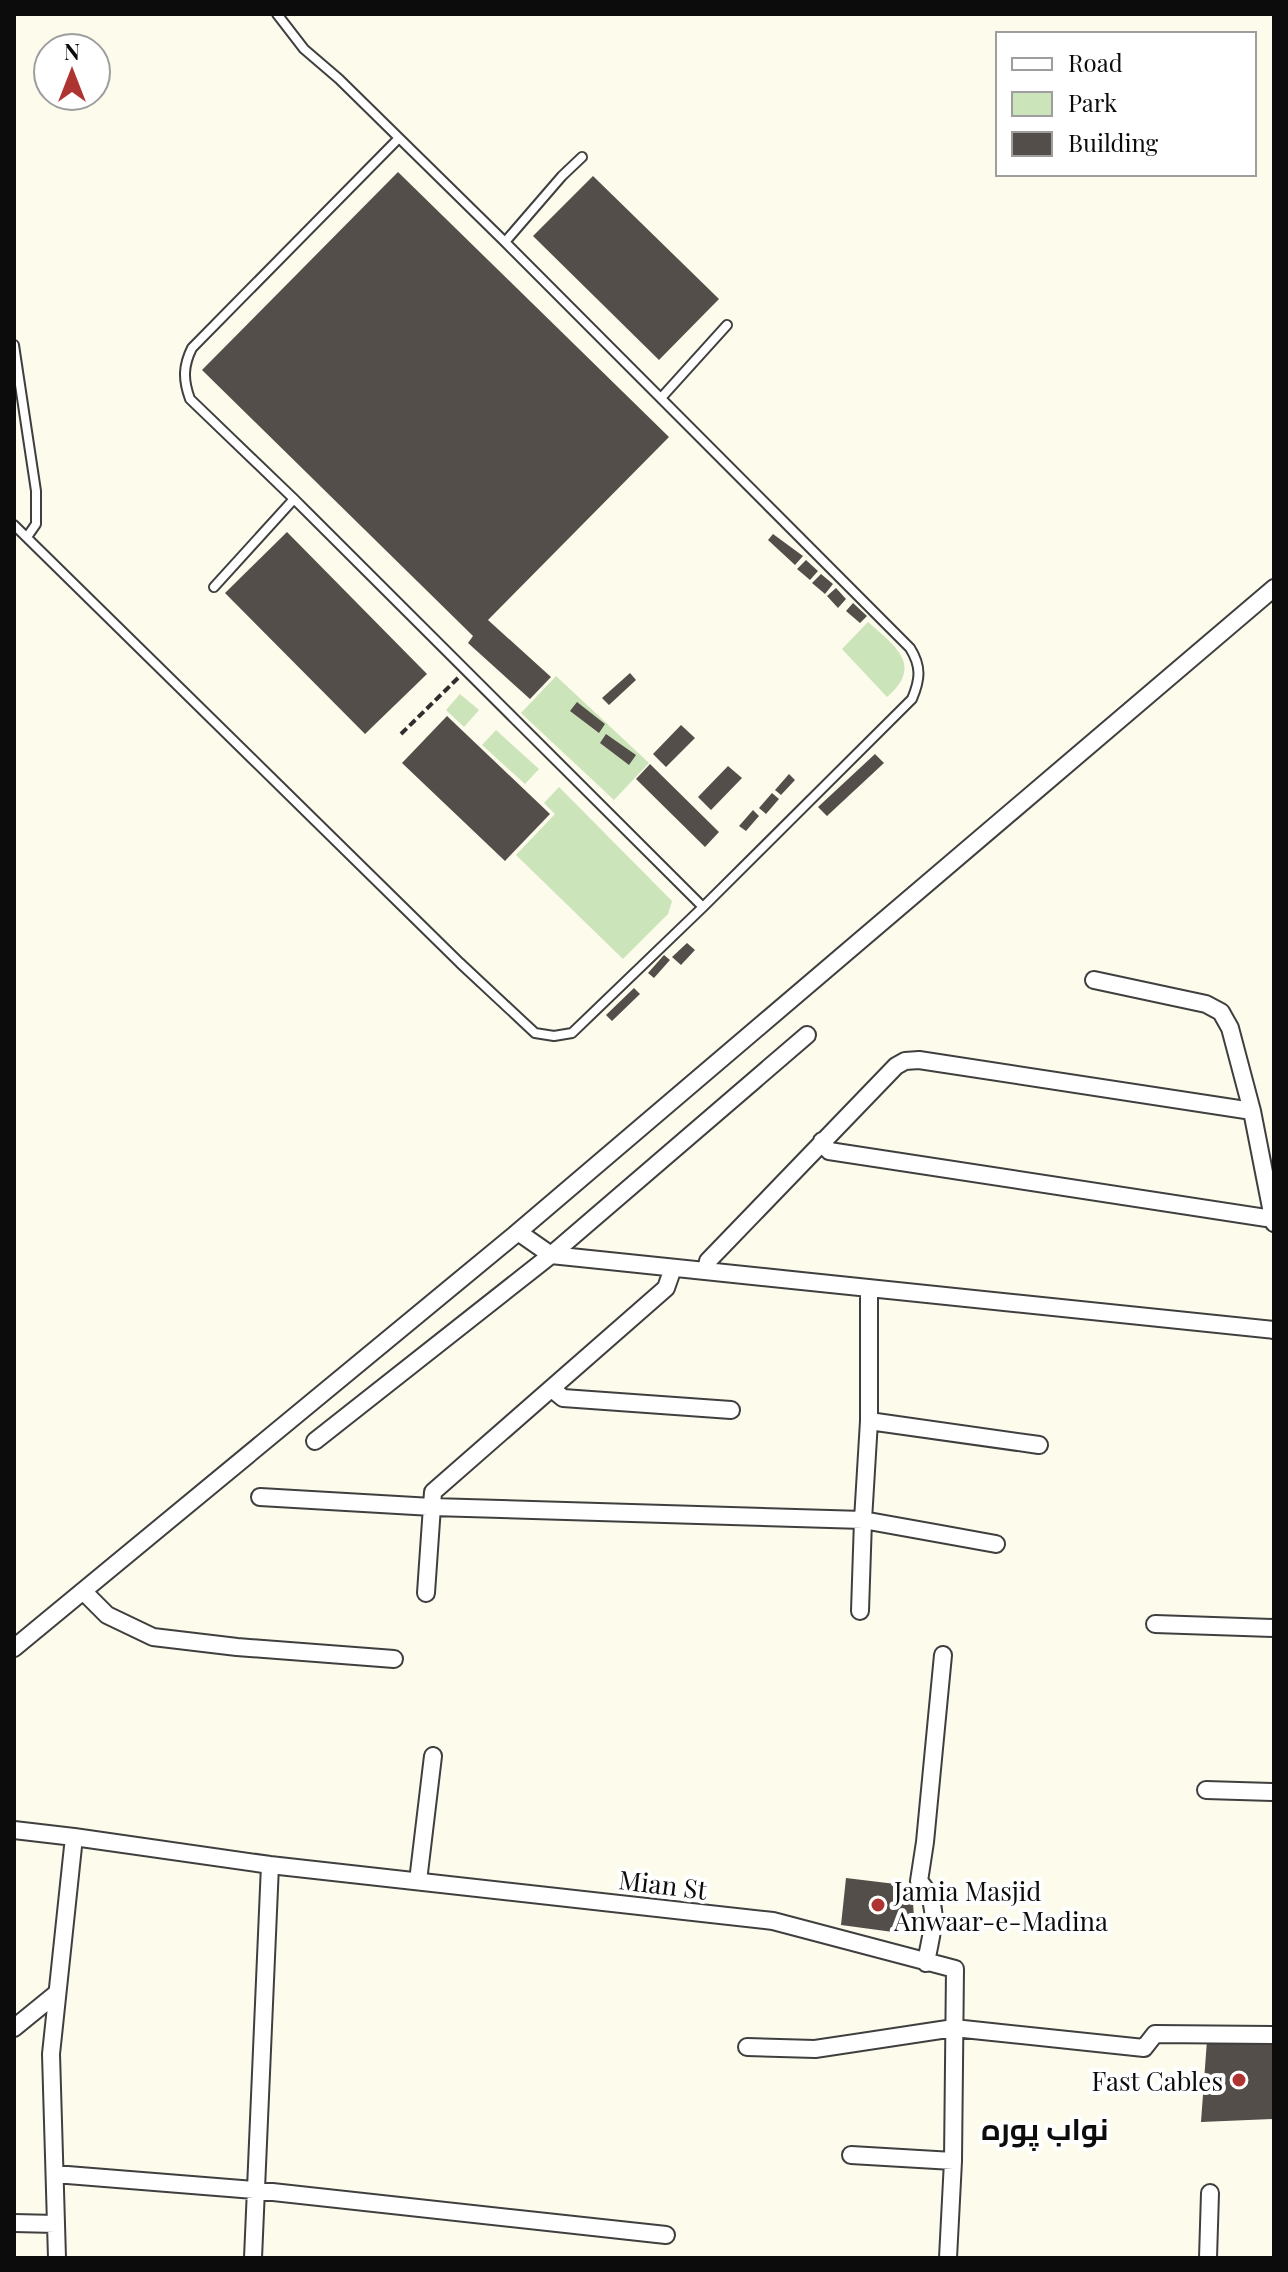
<svg xmlns="http://www.w3.org/2000/svg" width="1288" height="2272" viewBox="0 0 1288 2272" font-family="'Playfair Display',Cairo,serif">
<style>
.green{fill:#cce4b9}
.building{fill:#534e49}
.lines{fill:none;stroke-linecap:round;stroke-linejoin:round}
.lane-casing{stroke:#3f3f3f;stroke-width:12}
.street-casing{stroke:#3f3f3f;stroke-width:20}
.path{stroke:#2e2e2e;stroke-width:4;stroke-dasharray:8 4;stroke-linecap:butt}
.lane{stroke:#fff;stroke-width:8}
.street{stroke:#fff;stroke-width:16}
.poi-dot{fill:#ae3431;stroke:#fff;stroke-width:3}
.labels{text-anchor:middle;dominant-baseline:central;stroke-width:8;stroke-linejoin:round;paint-order:stroke}
.street-label{font-size:26px;fill:#0c0c0c;stroke:#fff}
.poi-label{font-size:26px;fill:#0c0c0c;stroke:#fff;text-anchor:start}
.quarter-label{font-size:30px;font-weight:bold;fill:#0c0c0c;stroke:#fff}
</style>
<rect width="100%" height="100%" fill="#fdfbec"/>
<path class="green" d="M868 622C895 646 924 665 887 697L842 649Z
M556 676 649 763 614 800 521 713Z
M460 694 479 710 464 727 446 710Z
M496 730 539 769 525 784 482 745Z
M559 787 672 901 668 914 623 959 516 855 555 814 544 803Z"/>
<path class="building" d="M398 172 669 437 488 620 551 677 530 699 468 643 473 636 202 370Z
M593 176 719 299 659 360 533 236Z
M287 532 427 674 365 734 225 593Z
M773 534 803 556 795 565 768 540Z
M806 560 818 571 810 580 797 569Z
M821 574 833 584 825 594 812 583Z
M836 588 846 599 838 608 827 596Z
M853 603 867 616 860 623 846 611Z
M630 673 636 680 609 705 602 698Z
M577 702 605 724 599 733 570 711Z
M447 716 550 814 505 861 402 763Z
M681 725 695 738 666 767 653 754Z
M606 734 636 755 629 765 600 743Z
M875 754 884 763 827 816 818 807Z
M650 764 719 832 705 847 636 779Z
M728 766 742 778 711 810 698 797Z
M789 774 795 780 781 795 775 790Z
M772 793 779 799 766 814 759 808Z
M753 810 759 816 746 831 739 826Z
M687 943 695 950 681 965 672 957Z
M664 955 670 960 654 978 648 973Z
M634 988 640 994 612 1021 606 1015Z
M846 1878 912 1886 915 1935 841 1925Z
M1207 2040 1274 2041V2119L1201 2122Z"/>
<g class="lines">
<defs>
<path id="lane" d="M399 138 192 348C183 366 183 380 190 399L294 499 703 907
M505 242 562 176 582 157
M14 345 36 491V524L27 537
M661 398 727 325
M14 525 460 963 535 1033 554 1036 572 1033 703 907 912 699C920 680 922 667 910 648L505 242 339 79 304 49 277 14
M214 587 294 499"/>
<path id="street" d="M1094 980 1206 1004 1221 1012 1230 1028 1252 1111 1274 1223
M822 1141 829 1151 1273 1219
M518 1232 551 1255 1274 1330
M706 1271 708 1261 896 1066 905 1061 919 1060 1252 1111
M869 1288V1421L863 1520 996 1544
M552 1389 563 1398 731 1410
M869 1421 1039 1445
M315 1441 551 1255 807 1035
M260 1497 432 1507 863 1520 860 1611
M83 1591 107 1615 153 1637 237 1647 394 1659
M426 1593 433 1492 666 1288 673 1268
M1155 1624 1274 1628
M14 1648 518 1232 1274 588
M1206 1790 1274 1792
M14 1830 74 1837 51 2054 57 2258
M74 1837 270 1865 773 1921 955 1969 953 2161 948 2258
M418 1881 433 1756
M926 1963C931 1931 943 1907 919 1881L925 1842 943 1655
M14 2028 57 1993
M747 2047 815 2049 954 2028 1144 2048 1155 2034 1274 2035
M851 2155 953 2161
M55 2174 254 2190 666 2235
M14 2223 56 2224
M253 2258 270 1865
M1208 2258 1210 2193"/>
</defs>
<use href="#lane" class="lane-casing"/>
<use href="#street" class="street-casing"/>
<path class="path" d="M401 734 458 678"/>
<use href="#lane" class="lane"/>
<use href="#street" class="street"/>
</g>
<g class="poi-dot">
<circle cx="878" cy="1905" r="8"/>
<circle cx="1239" cy="2080" r="8"/>
</g>
<g class="labels">
<g class="street-label">
<text transform="translate(663 1884) rotate(7)">Mian St</text>
</g>
<g class="poi-label">
<text x="894" y="1890">Jamia Masjid<tspan x="894" dy="30">Anwaar-e-Madina</tspan></text>
<text x="1223" y="2080" text-anchor="end">Fast Cables</text>
</g>
<g class="quarter-label">
<text x="1045" y="2128">نواب پورہ</text>
</g>
</g>
<rect width="1288" height="2272" fill="none" stroke="#0c0c0c" stroke-width="32"/>
<rect x="996" y="32" width="260" height="144" fill="#ffffff" stroke="#9e9e9e" stroke-width="2"/>
<rect x="1012" y="58" width="40" height="12" fill="#ffffff" stroke="#9e9e9e" stroke-width="2"/>
<text x="1068" y="72" font-size="24" fill="#0c0c0c">Road</text>
<rect x="1012" y="92" width="40" height="24" fill="#cce4b9" stroke="#9e9e9e" stroke-width="2"/>
<text x="1068" y="112" font-size="24" fill="#0c0c0c">Park</text>
<rect x="1012" y="132" width="40" height="24" fill="#534e49" stroke="#9e9e9e" stroke-width="2"/>
<text x="1068" y="152" font-size="24" fill="#0c0c0c">Building</text>
<g transform="translate(72 72)"><circle r="38" fill="#ffffff" stroke="#9e9e9e" stroke-width="2"/>
<path d="M0-6L14 30L0 20L-14 30Z" fill="#ae3431"/>
<text y="-12" font-size="22" font-weight="bold" text-anchor="middle" fill="#0c0c0c">N</text>
</g>
</svg>
